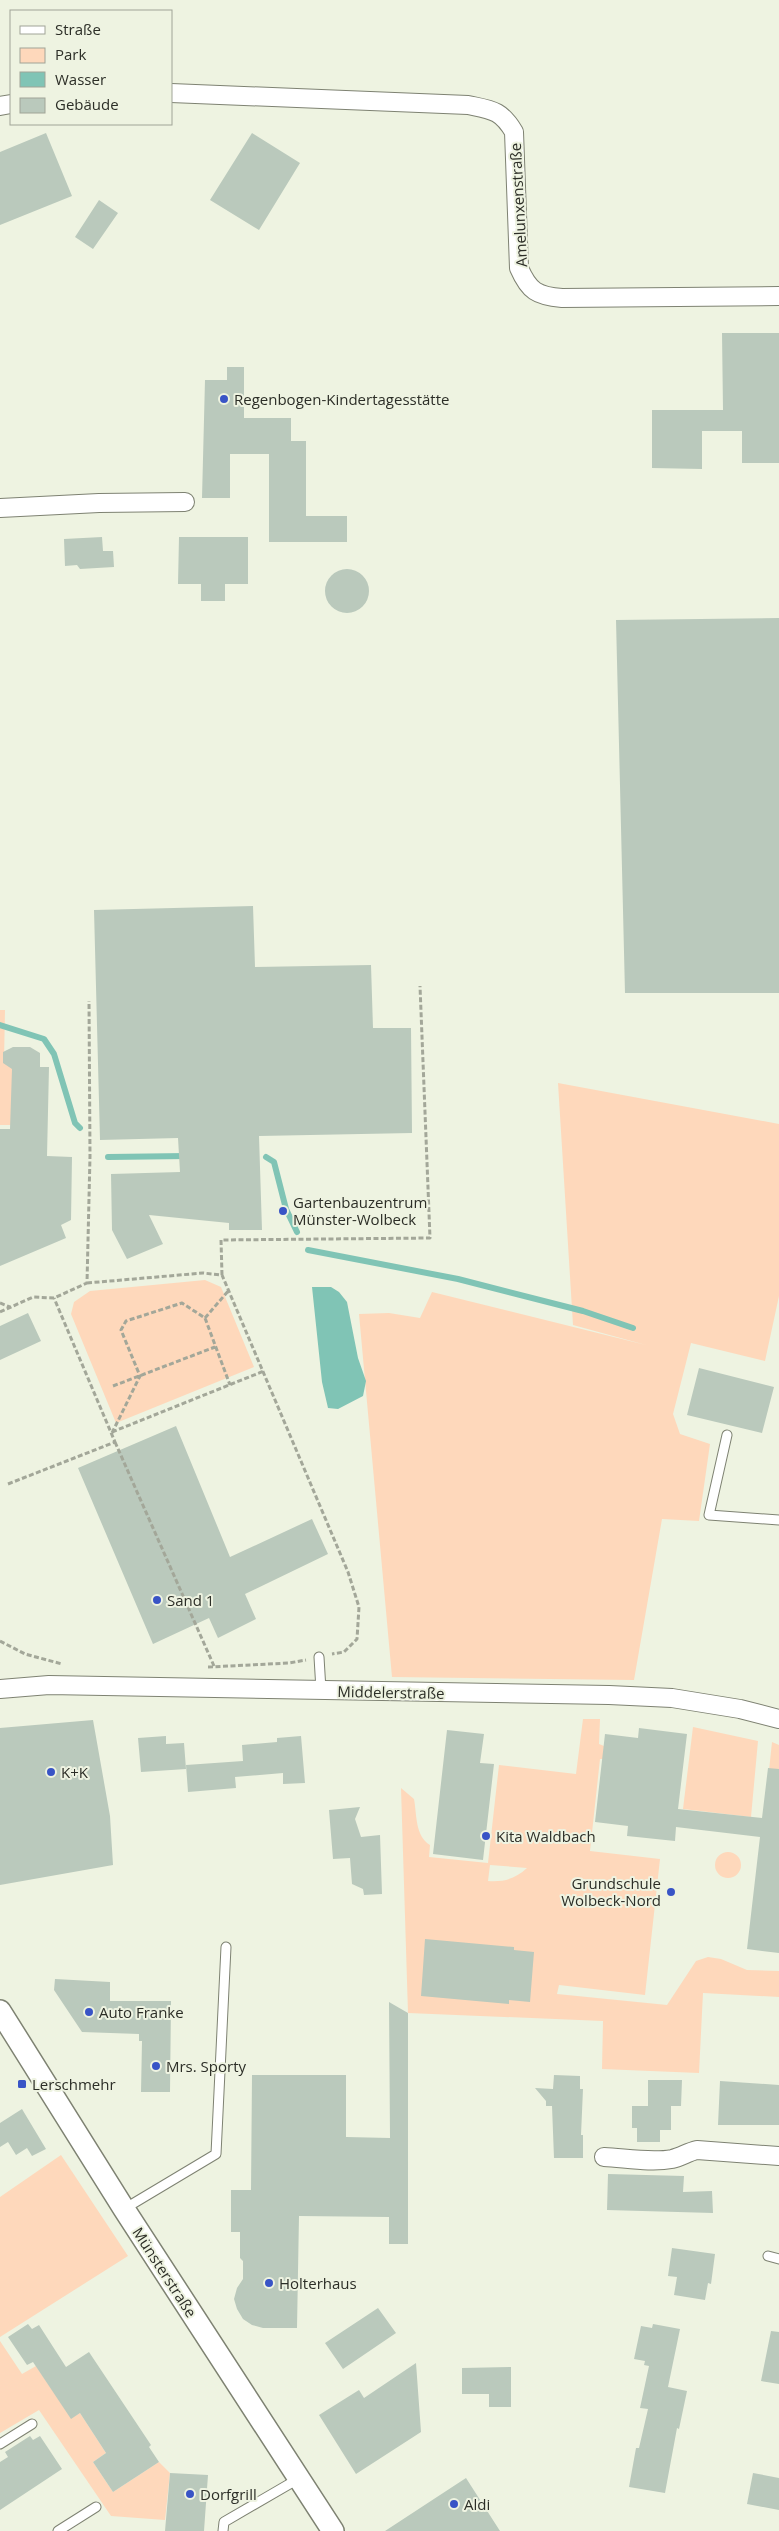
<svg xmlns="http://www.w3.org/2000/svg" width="779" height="2531" viewBox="0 0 779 2531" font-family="'Open Sans',sans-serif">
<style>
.green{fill:#fed8bb;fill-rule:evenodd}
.water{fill:#80c4b5}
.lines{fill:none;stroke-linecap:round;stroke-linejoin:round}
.stream{stroke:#80c4b5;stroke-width:6}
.building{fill:#bac9bc}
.service-casing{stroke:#7e8272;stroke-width:11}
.minor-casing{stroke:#7e8272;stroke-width:20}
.tertiary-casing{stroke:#7e8272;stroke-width:24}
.path{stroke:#a3a799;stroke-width:3;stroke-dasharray:5 2.5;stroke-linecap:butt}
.service{stroke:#fff;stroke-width:9}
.minor{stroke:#fff;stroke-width:18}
.tertiary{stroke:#fff;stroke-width:21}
.poi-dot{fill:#3954c6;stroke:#eef3e1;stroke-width:2}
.labels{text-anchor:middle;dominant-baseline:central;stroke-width:4;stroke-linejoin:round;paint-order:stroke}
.street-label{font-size:15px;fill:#2c2e27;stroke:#eef3e1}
.poi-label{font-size:15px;fill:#2c2e27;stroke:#eef3e1;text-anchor:start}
</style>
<rect width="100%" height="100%" fill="#eef3e1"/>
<path class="green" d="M0 1010H5L4 1062 13 1068V1125H0Z
M558 1083 779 1124V1296L765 1361 691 1343 673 1414 680 1434 710 1444 699 1521 662 1519 634 1680 392 1677 359 1314 389 1313 420 1318 432 1292 646 1345 573 1325Z
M205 1280 221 1287 254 1367 116 1423 71 1314 74 1302 90 1291Z
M583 1719H600L599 1744 604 1746 603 1759H600L590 1851 660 1859 645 1995 559 1985 557 1994 667 2005 696 1961 708 1957 721 1959 747 1970 779 1971V1997L703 1993 699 2073 602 2069 603 2021 408 2013 401 1788 414 1799C417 1815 415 1836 430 1845L429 1857 488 1863 499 1765 576 1774ZM490 1865 527 1868C515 1879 504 1882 488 1881Z
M693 1727 758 1741 751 1817 683 1809Z
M772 1742 779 1745V1781L768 1780Z
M715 1865a13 13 0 1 1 26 0a13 13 0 1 1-26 0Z
M61 2155 128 2256 0 2337V2197Z
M0 2341 22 2374 36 2366 71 2418 80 2413 106 2453 93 2462 113 2492 159 2462 170 2473 165 2520 111 2516 39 2410 0 2433Z"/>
<path class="water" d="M312 1287H331L339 1292 347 1302 358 1358 366 1381 363 1396 338 1409 328 1408 322 1382Z"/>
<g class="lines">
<path class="stream" d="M0 1025 44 1039 54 1054 75 1123 80 1128
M108 1157 187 1156
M266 1157 274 1162 286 1209 297 1232
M308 1250 458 1279 583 1311 633 1328"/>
</g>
<path class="building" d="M46 133 72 196 0 225V152Z
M252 133 300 163 259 230 210 200Z
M99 200 118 213 93 249 75 237Z
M722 333H779V463H742V431H702V469L652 468V410H723Z
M227 367H244V418H291V441H306V516H347V542H269V454H230V498H202L205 380H227Z
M102 537 103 551H113L114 567 80 569 77 565 65 566 64 539Z
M179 537H248V584H225V601H201V584H178Z
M325 591a22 22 0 1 1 44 0a22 22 0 1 1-44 0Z
M779 618V993H625L616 620Z
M253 906 255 967 371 965 373 1028H411L412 1133 259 1136 262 1230H229V1223L149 1215 163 1244 127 1259 112 1230 111 1174 180 1172 178 1138 100 1140 94 910Z
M13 1047H30L40 1053V1067H49L47 1156 72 1157 71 1220 61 1225 66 1238 0 1266V1129H10L12 1069 3 1063V1052Z
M28 1313 41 1341 0 1360V1326Z
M699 1368 774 1387 762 1433 687 1415Z
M176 1426 230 1557 312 1519 328 1554 245 1594 256 1619 218 1638 209 1618 153 1644 78 1468Z
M93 1720 110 1816 113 1865 0 1885V1728Z
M639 1728 687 1734 678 1809 762 1818 768 1768 779 1769V1953L747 1949 760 1837 676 1827 675 1841 627 1836 628 1826 595 1822 605 1734 638 1738Z
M447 1730 484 1734 480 1763 494 1764 483 1860 433 1854Z
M166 1736V1744L184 1743 186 1769 141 1772 138 1738Z
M301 1736 305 1783 283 1784V1773L235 1777 236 1788 188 1792 186 1765 243 1761 242 1745 277 1742V1738Z
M360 1807 355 1819 361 1837 380 1835 382 1894 364 1895 363 1889 352 1884 350 1858 333 1859 329 1810Z
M425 1939 514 1947V1950L534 1952 530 2002 509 2000V2004L421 1996Z
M55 1979 110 1982V2001H171L170 2092H141L142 2041H139V2034L82 2032 54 1990Z
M389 2002 408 2013V2244H389V2217L299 2216 297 2328H263L252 2325 243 2319 237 2309 234 2299 237 2288 243 2279V2261L240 2258V2232H231V2190H251L252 2075H346V2137L390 2138Z
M554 2075 580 2076V2089H583L581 2135H583V2158H554L552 2106H546V2101L535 2088 553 2089Z
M648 2080H682L681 2106H671V2130H660V2142H637V2128H632V2106H648Z
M720 2081 779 2085V2125H718Z
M22 2109 46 2149 32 2156 27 2148 16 2155 8 2142 0 2147V2123Z
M608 2174 684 2176 683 2192 712 2191 713 2213 607 2210Z
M672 2248 715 2254 711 2284 708 2283 705 2300 674 2295 677 2277 668 2276Z
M378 2308 396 2333 343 2369 325 2343Z
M28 2324 32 2329 39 2325 66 2367 89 2352 151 2445 149 2447 159 2462 113 2492 93 2462 106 2453 80 2413 71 2419 33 2362 27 2365 8 2337Z
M653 2324 680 2329 668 2387 687 2391 679 2429 677 2428 665 2493 629 2487 636 2448H639L648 2409 640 2408 649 2366 644 2365 645 2361 634 2359 641 2326 652 2328Z
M771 2331 779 2332V2384L761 2381Z
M416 2363 421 2432 356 2474 319 2415 359 2390 364 2398Z
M511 2367V2407H489V2394H462V2368Z
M30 2436 33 2440 40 2436 62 2469 0 2510V2462L8 2457 5 2452Z
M170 2473 208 2475 204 2531H165Z
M753 2473 779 2478V2510L747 2504Z
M466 2478 500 2531H385Z"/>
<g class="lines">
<defs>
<path id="service" d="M727 1435 709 1515 779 1520
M319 1657 321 1690
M124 2209 216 2154 226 1947
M768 2256 779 2259
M0 2444 32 2424
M58 2531 96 2507
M223 2531 224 2522 298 2479"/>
<path id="minor" d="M171 93 468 105C492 110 501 110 514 132L519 268C529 291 537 296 562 298L779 296
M0 106 11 104
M0 508 99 503 185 502
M0 1689 49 1685 609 1695 672 1698 740 1709 779 1719
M604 2157C625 2158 651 2163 672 2159 681 2157 688 2152 697 2150L779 2156"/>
<path id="tertiary" d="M0 2011 124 2209 333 2531"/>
</defs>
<use href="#service" class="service-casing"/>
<use href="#minor" class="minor-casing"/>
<use href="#tertiary" class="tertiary-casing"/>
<path class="path" d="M222 1275 221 1240 430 1238 420 986
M87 1283 203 1273 222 1275 348 1572 359 1607 357 1639 344 1652 332 1654
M0 1303 10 1307
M0 1312 33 1297 54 1298 87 1283 90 1156 89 1001
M205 1318 229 1290
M113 1386 215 1347
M112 1432 264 1371
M112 1433 140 1376 121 1330 126 1321 182 1303 205 1318 230 1385
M115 1442 214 1666
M8 1484 115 1442 54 1298
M0 1641 25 1654 62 1664
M208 1667 289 1663 306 1660"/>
<use href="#service" class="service"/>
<use href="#minor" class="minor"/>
<use href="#tertiary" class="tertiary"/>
</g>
<g class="poi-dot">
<circle cx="224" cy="399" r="5"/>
<circle cx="283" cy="1211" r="5"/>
<circle cx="157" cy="1600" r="5"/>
<circle cx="51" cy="1772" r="5"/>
<circle cx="486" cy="1836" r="5"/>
<circle cx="671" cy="1892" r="5"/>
<circle cx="89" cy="2012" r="5"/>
<circle cx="156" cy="2066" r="5"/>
<rect x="17" y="2079" width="10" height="10" rx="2.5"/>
<circle cx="269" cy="2283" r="5"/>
<circle cx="190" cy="2494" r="5"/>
<circle cx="454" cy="2504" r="5"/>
</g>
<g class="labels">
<g class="street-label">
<text transform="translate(518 205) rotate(-93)">Amelunxenstraße</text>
<text transform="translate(391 1692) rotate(1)">Middelerstraße</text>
<text transform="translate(165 2272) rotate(57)">Münsterstraße</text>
</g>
<g class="poi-label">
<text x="234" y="399">Regenbogen-Kindertagesstätte</text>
<text x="293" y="1202">Gartenbauzentrum<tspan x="293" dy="17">Münster-Wolbeck</tspan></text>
<text x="167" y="1600">Sand 1</text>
<text x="61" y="1772">K+K</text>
<text x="496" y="1836">Kita Waldbach</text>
<text x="661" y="1883" text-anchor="end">Grundschule<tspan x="661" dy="17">Wolbeck-Nord</tspan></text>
<text x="99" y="2012">Auto Franke</text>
<text x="166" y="2066">Mrs. Sporty</text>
<text x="32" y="2084">Lerschmehr</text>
<text x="279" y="2283">Holterhaus</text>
<text x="200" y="2494">Dorfgrill</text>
<text x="464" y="2504">Aldi</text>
</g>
</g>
<rect x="10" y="10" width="162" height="115" fill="#eef3e1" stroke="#a0a497"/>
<rect x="20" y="26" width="25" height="8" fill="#ffffff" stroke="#a0a497"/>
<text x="55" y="35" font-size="15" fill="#2c2e27">Straße</text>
<rect x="20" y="48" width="25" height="15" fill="#fed8bb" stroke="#a0a497"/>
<text x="55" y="60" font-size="15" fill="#2c2e27">Park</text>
<rect x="20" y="72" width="25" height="15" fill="#80c4b5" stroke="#a0a497"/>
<text x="55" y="85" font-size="15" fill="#2c2e27">Wasser</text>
<rect x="20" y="98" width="25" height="15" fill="#bac9bc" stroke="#a0a497"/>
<text x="55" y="110" font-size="15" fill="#2c2e27">Gebäude</text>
</svg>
